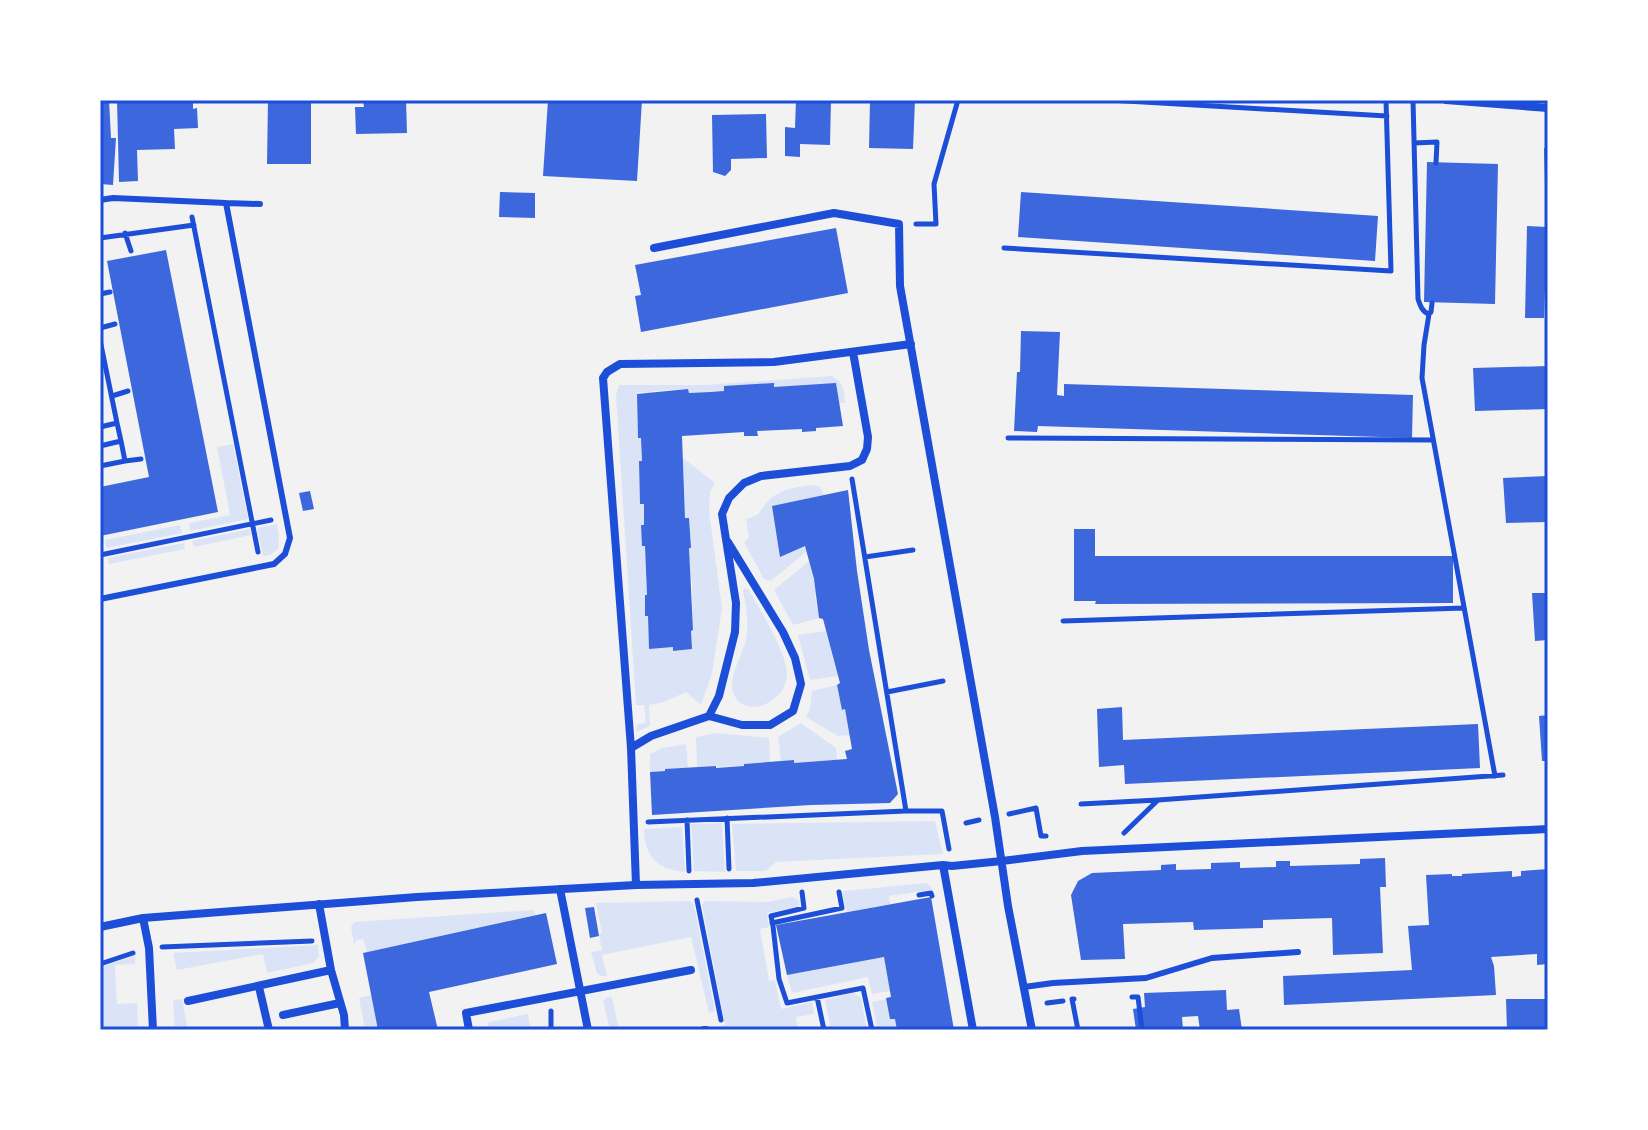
<svg xmlns="http://www.w3.org/2000/svg" width="1648" height="1130" viewBox="0 0 1648 1130" font-family="Jost,sans-serif">
<style>
.green{fill:#dbe4f7}
.building{fill:#3d67dc}
.lines{fill:none;stroke-linecap:round;stroke-linejoin:round}
.path{stroke:#1d4ed8;stroke-width:5}
.service{stroke:#1d4ed8;stroke-width:6}
.minor{stroke:#1d4ed8;stroke-width:8}
.neatline{fill:none;stroke:#1d4ed8;stroke-width:3}
</style>
<rect width="100%" height="100%" fill="#f2f2f2"/>
<path class="green" d="M832 376C844 383 844 390 845 403H839L836 384 689 393 688 389 652 391V393L637 392 638 438H641L642 461H639L640 504H644V525L642 546H645L647 595H645V615L648 616 649 648 673 647 674 651 692 649 691 631 693 630 692 580 690 579 689 518H685L683 458 715 483 710 492 709 511 722 608 712 674 701 705 686 692 664 702 649 705 650 726 636 732 637 725 646 722 644 705H636L616 395 619 385H706Z
M233 444 248 519 190 531 189 523 230 515 217 447Z
M813 485 820 487 824 495 772 507 781 556 805 546 806 552 771 581 764 579 744 542 749 537 746 519C763 515 759 510 770 499 783 488 797 487 813 485Z
M277 524 279 537 278 549 270 555 263 556 257 528Z
M180 525 182 533 106 548 105 540Z
M250 529 251 535 194 547 192 541Z
M184 543 185 549 109 564 108 558Z
M809 561 817 594 815 596 819 618 793 625 774 590Z
M744 588 749 590C760 610 786 651 787 673 788 702 743 722 733 692 728 678 743 654 746 639 749 623 746 607 743 591Z
M826 631 838 676 810 680 798 635Z
M837 685 842 709H845L850 735 838 736 806 717 810 708 812 691Z
M801 723 836 748 837 760 794 763V760L781 761 778 737Z
M716 733 769 738 770 762 744 764V766L697 767 696 737Z
M686 744 688 768 650 772V754L662 748Z
M935 821 943 854 776 862 766 871H736L732 824Z
M722 823 725 872 694 871 691 824Z
M682 827 685 872C658 870 644 856 644 829Z
M926 883 930 885 932 890 889 896 890 904 847 912 842 893 844 891Z
M793 897 798 900 800 906 767 913 769 927 760 929 769 981 775 980 781 1009 812 1002 814 1014 796 1017 798 1030H712V1028L725 1025 702 905 705 901 767 902Z
M690 901 694 905 715 1011 709 1013 691 937 602 955 607 976H601L597 973 591 952 602 950 599 934 602 933 596 903Z
M533 910 536 915 367 952 363 939 357 940 354 944 351 927 354 922Z
M318 945 319 956 313 963 267 973 263 954 177 970 173 953Z
M135 956V964L115 965 117 1004 137 1003 138 1030H100V967Z
M884 957 890 991 872 994 868 977 792 993 787 975Z
M854 993 861 998 867 1030H831L825 1001 827 999Z
M371 995 378 1030H365L359 998Z
M612 997 619 1030H610L603 1001 606 998Z
M182 999 188 1030H175L173 1000Z
M887 999 895 1019 897 1030H878L872 1002Z
M528 1014 531 1030H486L489 1022Z"/>
<path class="building" d="M100 100H109L111 138H116L113 185 100 184Z
M117 100H193V109L197 108 198 128 174 129 175 149 137 150 138 181 119 182Z
M268 100H311V164H267Z
M363 100H406L407 133 356 134 355 107H364Z
M548 100H642L637 181 543 176Z
M796 100H831L830 145 800 144V157L785 156V127L795 128Z
M870 100H915L913 149 869 148Z
M766 114 767 158 731 159V170L725 176 713 172 712 115Z
M1544 148H1548V185H1545Z
M1427 162 1498 164 1495 304 1424 302Z
M500 192 535 193V218L499 217Z
M1021 192 1378 216 1375 261 1018 237Z
M1527 226 1547 227 1544 318H1525Z
M836 228 848 293 641 332 635 296 641 295 635 265Z
M166 250 218 512 100 536V487L149 477 107 261Z
M1021 331 1060 332 1057 395 1064 396V384L1413 395 1412 438 1038 426 1037 432 1014 431 1017 372H1020Z
M1548 366V409L1475 411 1473 368Z
M774 383V387L836 383 843 426 816 428V431L802 432V429L757 431 758 436H744V432L682 436 685 518H689L691 548H689L693 630 691 631 692 649 673 651V647L649 649 648 616H645V595H647L645 546H642L641 525H644V504H640L639 461H642L641 438H638L637 394 688 389 689 393 710 392 724 391V386Z
M1548 476V522L1506 523 1503 478Z
M848 490 857 571 869 650 898 794 890 803 811 805 652 815 650 772 665 771V769L716 766V768L744 766V764L794 760V763L847 759 845 751 852 749 845 709 842 710 837 685 840 683 823 619 819 618 814 579 805 546 780 557 772 506Z
M310 491 314 509 303 511 299 493Z
M1074 529H1095V556H1453V603L1095 604 1096 601H1074Z
M1532 593H1548V640L1535 641Z
M1122 707 1123 740 1478 724 1480 768 1125 784 1124 765 1099 767 1097 709Z
M1548 715V761H1542L1539 716Z
M1385 858 1386 887H1380L1383 953 1333 955 1332 918 1263 920V928L1194 930 1193 922 1123 924 1125 959 1081 960 1071 895 1078 881 1092 873 1161 870V865L1176 864V870L1211 869V863L1240 862V868L1276 867V861H1290V866L1360 864V859Z
M1548 869V964L1537 965V954L1491 957 1494 966 1496 995 1284 1005 1283 976 1412 970 1408 926 1429 925 1426 875 1452 874V876H1462V874L1512 871V877L1521 876V871Z
M931 897 954 1030H897L895 1019H890L886 998 891 997 884 957 787 975 776 925Z
M594 907 599 936 590 938 585 908Z
M546 913 557 964 429 992 438 1030H378L363 953Z
M1226 990 1227 1010 1239 1009 1242 1030H1200L1198 1016 1182 1017 1183 1030H1136L1133 1009 1145 1007 1144 993Z
M1506 999H1548V1030H1507Z"/>
<g class="lines">
<path class="path" d="M1109 100 1387 116
M1413 100 1418 299C1420 305 1422 312 1429 314L1431 312 1432 303
M1414 143 1437 142 1436 163
M192 217 258 552
M916 224H936L934 184 958 100
M125 233 131 251
M100 238 194 225
M1004 248 1391 271 1386 100
M100 294 110 292
M1429 314 1424 345 1422 378 1495 776
M100 328 115 324
M100 340 117 423 100 427
M112 396 128 391
M1008 438 1433 440
M100 446 121 441 117 423
M125 461 141 459
M100 466 125 461 121 441
M100 555 271 520
M865 557 913 550
M1063 621 1464 608
M887 692 943 681
M1081 804 1158 800 1503 775
M906 811H942L949 849
M1009 814 1036 808 1041 836H1046
M727 818 729 869
M687 820 689 871
M648 822 906 811 852 479
M966 823 979 820
M1124 833 1157 801
M802 892 804 908 771 916 773 926 779 979 787 1003 863 988 872 1030
M919 895 931 893 932 896
M697 900 721 1020
M772 923 842 908 839 892
M162 947 312 941
M100 964 133 953
M817 997 824 1030
M1132 997H1138L1142 1030
M1074 999H1072L1078 1030
M1047 1003 1063 1001
M551 1011V1030"/>
<path class="service" d="M100 200 113 198 226 203 290 538 285 554 274 564 100 599
M226 203 260 204
M1024 987 1053 983 1146 978 1212 958 1298 952"/>
<path class="minor" d="M1446 100 1548 108
M654 248 834 213 899 224 900 286 995 817 1008 906 1032 1030
M911 344 774 362 620 364 607 372 603 378 631 748 636 885 753 883 943 865 952 866 1002 861 1082 851 1548 829
M709 716 742 725H770L793 711 801 684 795 658 783 632 728 542
M631 748 651 736 709 716 719 696 735 632 736 603 722 514 729 498 744 483 761 476 850 466 862 460 867 449 868 437 853 352
M943 865 973 1030
M560 889 588 1030
M319 904 331 970 344 1015 345 1030
M143 918 417 897 636 885
M100 927 143 918 149 948 153 1030
M259 987 269 1030
M188 1001 331 970
M283 1015 340 1003
M469 1030 466 1013 691 970
M704 1030H706"/>
</g>
<rect width="1648" height="1130" fill="none" stroke="#ffffff" stroke-width="204"/>
<rect x="102" y="102" width="1444" height="926" class="neatline"/>
</svg>
